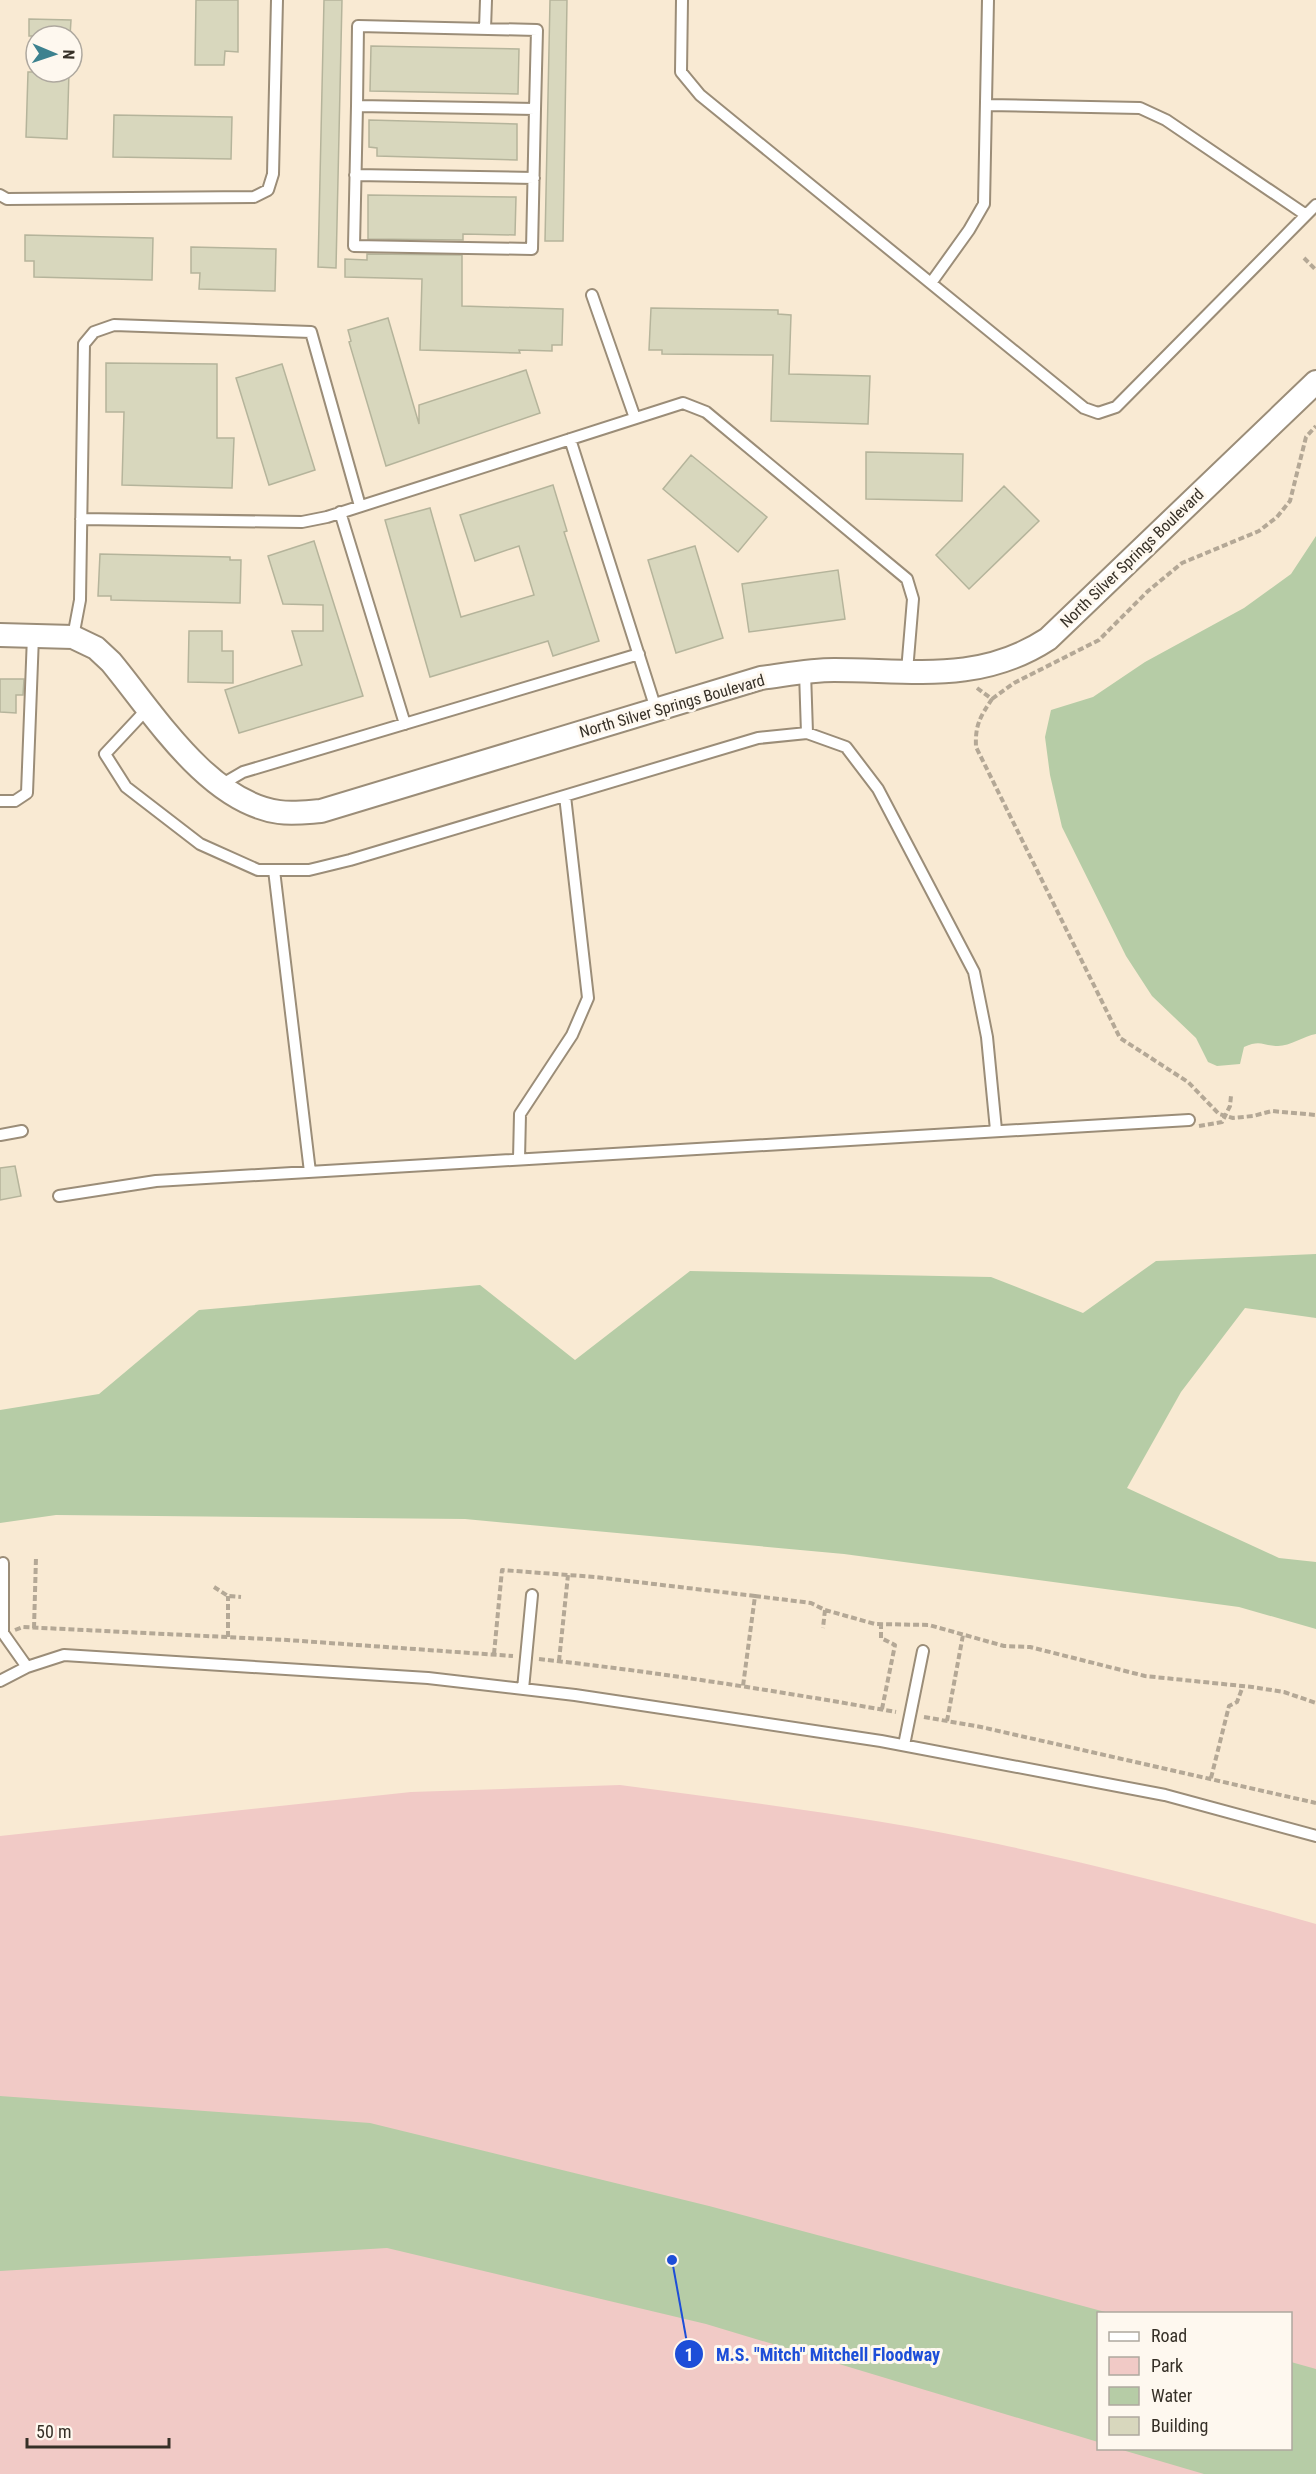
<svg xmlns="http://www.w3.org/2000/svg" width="1316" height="2474" viewBox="0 0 1316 2474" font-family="'Roboto Condensed',sans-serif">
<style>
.green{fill:#f1cac6;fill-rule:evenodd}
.water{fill:#b6cca6}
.building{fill:#d8d7bd;stroke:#b5b49b;stroke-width:1.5}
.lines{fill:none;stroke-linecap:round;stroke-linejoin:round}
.lane-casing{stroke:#9b8d78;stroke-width:14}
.street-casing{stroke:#9b8d78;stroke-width:26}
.path{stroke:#b4a896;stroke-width:4;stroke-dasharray:6 3;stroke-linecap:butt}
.lane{stroke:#fff;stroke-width:10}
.street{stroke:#fff;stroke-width:22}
.labels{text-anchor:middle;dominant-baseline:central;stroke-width:6;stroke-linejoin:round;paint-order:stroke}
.street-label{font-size:16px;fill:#363027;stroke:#fef8ef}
.leader{fill:none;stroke:#1d4ed8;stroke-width:2}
.callout-dot{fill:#1d4ed8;stroke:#fef8ef;stroke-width:2}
.mark-label{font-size:18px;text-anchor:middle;font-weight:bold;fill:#fff}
.callout-label{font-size:18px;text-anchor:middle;font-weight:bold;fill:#1d4ed8;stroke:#fef8ef;stroke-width:6;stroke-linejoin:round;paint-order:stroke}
</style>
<rect width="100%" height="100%" fill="#f9ead3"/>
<path class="green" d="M620 1785C746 1802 874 1817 998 1844 1105 1867 1211 1894 1316 1924V2474H0V1836L411 1792ZM1098 2314H1290V2448H1098Z"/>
<path class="water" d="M1316 536V1034C1304 1036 1290 1046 1278 1046 1263 1046 1261 1039 1244 1047L1240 1064 1217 1066 1208 1062 1196 1038 1152 996 1126 956 1062 827 1050 775 1045 737 1051 710 1093 697 1145 662 1244 608 1291 574Z
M1316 1254V1318L1245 1308 1181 1392 1127 1488 1279 1558 1316 1562V1629L1239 1607 844 1554 465 1519 56 1515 0 1523V1410L99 1394 199 1310 480 1285 575 1360 690 1271 991 1277 1083 1313 1156 1261Z
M0 2096 370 2123 709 2206 1109 2313 1098 2314V2442L706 2324 387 2248 0 2271Z
M1291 2362 1316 2369V2474H1204L1119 2449 1290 2448Z"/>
<path class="building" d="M196 0H238V52L225 51 224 65H195Z
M324 0H342L336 268 318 267Z
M550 0H567L563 241H545Z
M29 19 71 20 70 36H29Z
M371 46 519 49 518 94 370 91Z
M28 72H69L67 139 26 137Z
M114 115 232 117 231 159 113 157Z
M369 120 517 124V160L377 156V148L369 147Z
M368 195 516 197 515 235 463 234V240L368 239Z
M25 235 153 238 152 280 34 277V261H25Z
M191 247 276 249 275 291 199 289 200 273H191Z
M367 254 462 255V306L563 309 562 345H552V351L519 350 520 353 420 350 422 279 345 277V259L367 260Z
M651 308 778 310V314L791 315 789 374 870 376 868 424 771 421 773 355 662 354V350H649Z
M388 318 419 424V405L526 370 540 413 386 466 349 342 351 341 348 330Z
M106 363 217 364V438H234L232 488 122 485 124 412H106Z
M282 364 315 470 269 485 236 378Z
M866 452 963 454 962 501 866 499Z
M691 455 767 517 738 552 663 489Z
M553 485 567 531 564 532 599 641 553 656 548 641 430 677 385 520 430 508 461 617 534 595 519 546 475 561 460 515Z
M1004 486 1039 521 969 589 936 555Z
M314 541 363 696 239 733 225 690 302 665 292 631H323V605L283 604 268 556Z
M695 546 723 638 676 653 648 560Z
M100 554 230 557V560H241L240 603 111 600V596H98Z
M838 570 845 619 749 632 742 584Z
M189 631H222V651H233V683L188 682Z
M0 679H24L23 695H16V713L0 712Z
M15 1166 21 1196 0 1200V1168Z"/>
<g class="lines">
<defs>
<path id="lane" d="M682 0 681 72 700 95 1084 408 1098 413 1116 407 1316 205
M358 26 537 30 535 109 357 106Z
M485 29 486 0
M986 105 1140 108 1166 120 1306 215
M357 106 354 246 532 249 535 109
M355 175 534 178
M0 195 7 199 254 197 268 190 273 174 277 0
M931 283 969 230 984 204 988 0
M592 295 635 418
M570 439 656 709
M340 512 405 724
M81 519 302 522 327 517 683 403 706 412 907 579 913 599 907 671
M73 637 80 600 84 344 94 332 114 325 311 332 360 506
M805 672 807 733
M148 708 105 754 126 787 200 844 258 870H309L350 860 758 738 807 733 846 747 878 789 974 972 987 1037 996 1130
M219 786 243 772 639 654
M0 801H15L27 793 33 636
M274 870 310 1172
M0 1135 22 1131
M519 1159 520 1114 572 1035 588 998 565 796
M59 1196 156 1181 1189 1120
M3 1563V1633L27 1667
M0 1681 27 1667 64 1655 428 1678 575 1695 881 1741 1165 1795 1316 1836
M523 1689 532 1595
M904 1745 923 1651"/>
<path id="street" d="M0 635 73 637 96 648 111 662C154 714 208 802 279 812 293 814 307 812 321 811L761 678C785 675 809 670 834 670 911 670 979 684 1048 639L1316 382"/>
</defs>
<use href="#lane" class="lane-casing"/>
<use href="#street" class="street-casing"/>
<path class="path" d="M1304 258 1316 270
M977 688 992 699C980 717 975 725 976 747L1120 1038 1188 1082 1219 1114 1233 1118 1253 1116 1272 1111 1316 1115
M992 699 1014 683 1099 640 1148 591 1182 563 1259 531 1277 517 1290 501 1306 437 1316 426
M1199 1126 1222 1122 1230 1106 1231 1096
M214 1587 228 1596 241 1597
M755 1596 811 1603 825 1610 823 1628
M825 1610 875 1624 929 1625 1004 1646 1030 1647 1145 1676 1252 1687 1284 1692 1316 1703
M881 1623V1638L895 1645 882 1709
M34 1628 36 1557
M15 1630 23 1627 287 1640 513 1656
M228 1637V1596
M494 1654 502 1570 595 1577 755 1596 743 1686
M539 1659C658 1672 777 1691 896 1712
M559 1661 568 1575
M924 1717 981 1727 1316 1803
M947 1721 963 1635
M1211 1778 1229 1706 1237 1702 1243 1686"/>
<use href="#lane" class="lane"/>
<use href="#street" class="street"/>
</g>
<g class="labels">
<g class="street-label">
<text transform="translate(1132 558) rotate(-44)">North Silver Springs Boulevard</text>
<text transform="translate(672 706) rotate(-16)">North Silver Springs Boulevard</text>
</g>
</g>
<path class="leader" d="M672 2260L689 2354"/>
<g class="callout-dot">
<circle cx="672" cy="2260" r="6"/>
<circle cx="689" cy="2354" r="15"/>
</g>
<g class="mark-label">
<text x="689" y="2361">1</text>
</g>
<g class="callout-label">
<text x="828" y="2361">M.S. "Mitch" Mitchell Floodway</text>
</g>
<rect x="1097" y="2312" width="195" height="138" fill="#fef8ef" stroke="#aea89f" stroke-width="1.5"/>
<rect x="1109" y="2332" width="30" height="9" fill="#ffffff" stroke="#aea89f" stroke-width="1.5"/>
<text x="1151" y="2342" font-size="18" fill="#363027">Road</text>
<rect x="1109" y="2357" width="30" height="18" fill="#f1cac6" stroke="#aea89f" stroke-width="1.5"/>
<text x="1151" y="2372" font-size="18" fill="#363027">Park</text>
<rect x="1109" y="2387" width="30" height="18" fill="#b6cca6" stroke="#aea89f" stroke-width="1.5"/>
<text x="1151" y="2402" font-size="18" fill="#363027">Water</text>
<rect x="1109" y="2417" width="30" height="18" fill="#d8d7bd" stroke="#aea89f" stroke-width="1.5"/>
<text x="1151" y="2432" font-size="18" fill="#363027">Building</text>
<g transform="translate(54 54) rotate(92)"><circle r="28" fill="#fef8ef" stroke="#aea89f" stroke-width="1.5"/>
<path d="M0-4.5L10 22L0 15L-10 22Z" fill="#3d828f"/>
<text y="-9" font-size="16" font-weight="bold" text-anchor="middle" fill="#363027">N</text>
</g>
<path d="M27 2438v9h142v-9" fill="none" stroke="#363027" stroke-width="3"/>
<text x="36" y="2438" font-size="18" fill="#363027" stroke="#fef8ef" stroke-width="4.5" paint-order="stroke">50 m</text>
</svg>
